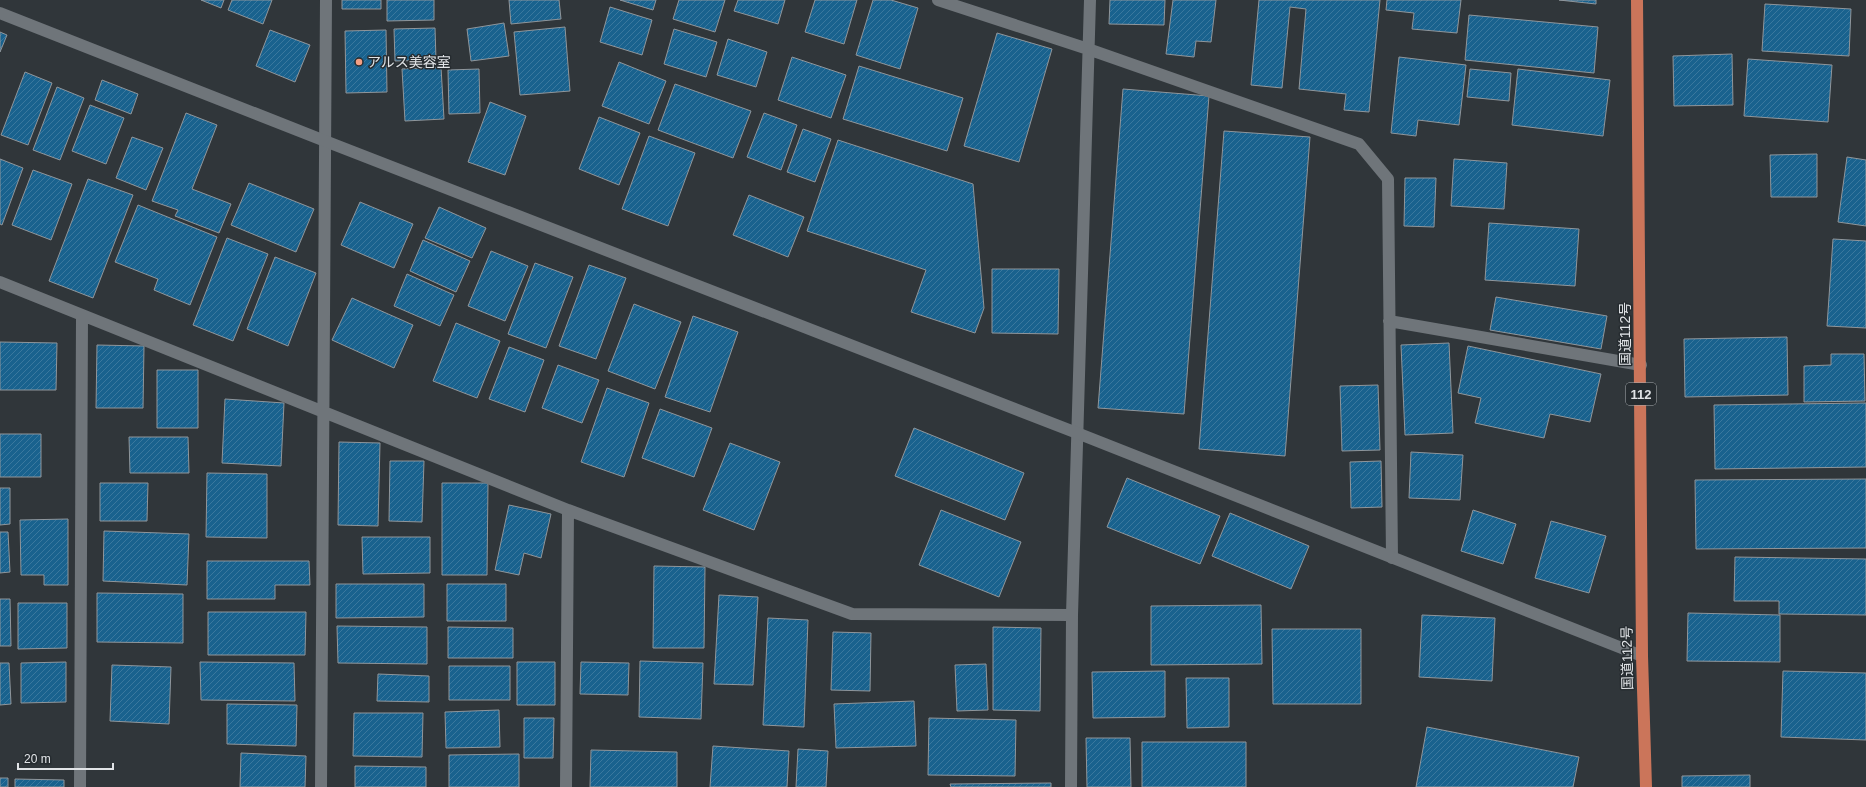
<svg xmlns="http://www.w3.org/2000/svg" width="1866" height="787" viewBox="0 0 1866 787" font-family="Helvetica,'Noto Sans JP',sans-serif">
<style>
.building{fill:url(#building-hatch);stroke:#90969b}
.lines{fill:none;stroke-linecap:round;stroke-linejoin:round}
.service{stroke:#6f757a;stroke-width:12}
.tertiary{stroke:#6f757a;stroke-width:12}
.trunk{stroke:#cb755a;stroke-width:12}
.poi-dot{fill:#f39f84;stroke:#262c30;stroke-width:1.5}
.labels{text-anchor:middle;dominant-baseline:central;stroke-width:3;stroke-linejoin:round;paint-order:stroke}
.shield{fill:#262c30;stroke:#a9adb0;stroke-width:1}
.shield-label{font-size:13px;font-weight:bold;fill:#e1e4e7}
.poi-label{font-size:14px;fill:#e1e4e7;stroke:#262c30;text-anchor:start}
.street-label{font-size:14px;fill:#e1e4e7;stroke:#262c30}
</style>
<defs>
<pattern id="building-hatch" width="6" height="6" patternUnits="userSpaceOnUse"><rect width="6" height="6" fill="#19628e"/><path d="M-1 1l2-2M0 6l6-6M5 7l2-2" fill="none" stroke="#3a789e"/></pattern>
</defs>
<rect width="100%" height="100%" fill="#30363a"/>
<path class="building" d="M201 0H224L221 8Z
M232 0H272L263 24 228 10Z
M342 0H381V9H342Z
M387 0H434V20L387 21Z
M509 0H559L561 19 511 24Z
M620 0H656L653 10Z
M679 0H725L715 32 673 19Z
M738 0H785L778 24 734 11Z
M815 0H857L844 44 805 32Z
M873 0H891L918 8 900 69 856 55Z
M1110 0H1165L1164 25 1109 24Z
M1173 0H1216L1211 42 1196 41 1194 57 1166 54Z
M1259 0H1380L1369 112 1344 110 1346 94 1299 89 1306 9 1290 7 1282 88 1251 85Z
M1387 0H1461L1457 33 1412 29 1414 13 1386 10Z
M1559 0H1596V4Z
M1765 4 1851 9 1849 56 1762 51Z
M610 7 652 20 642 55 600 42Z
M1469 15 1598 27 1594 73 1465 60Z
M504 23 509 56 471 61 467 29Z
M565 27 570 91 520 95 514 32Z
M435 28 436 60 395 61 394 29Z
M674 29 717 42 706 77 664 64Z
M270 30 310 45 295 82 256 66Z
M386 30 387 92 346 93 345 31Z
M0 32 7 35 0 52Z
M997 33 1052 49 1019 162 964 146Z
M728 39 767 52 756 87 717 75Z
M1732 54 1733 105 1674 106 1673 56Z
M792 57 846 75 831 118 778 100Z
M1399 57 1466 65 1459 125 1418 120 1416 136 1391 133Z
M1748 59 1832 65 1828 122 1744 116Z
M619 62 666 81 649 124 602 106Z
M859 66 963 98 947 151 843 119Z
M441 67 444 119 405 121 402 69Z
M479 69 480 113 449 114 448 70Z
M1470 69 1511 73 1509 101 1467 97Z
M1518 69 1610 80 1603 136 1512 125Z
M25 72 52 83 28 145 1 135Z
M102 80 138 94 131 114 95 100Z
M675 84 751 111 733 158 658 130Z
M57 87 84 98 60 160 33 150Z
M1123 89 1209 96 1184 414 1098 408Z
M490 102 526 116 505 175 468 162Z
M90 105 124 118 106 164 72 151Z
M186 113 217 125 192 189 231 204 219 233 175 216 178 210 152 201Z
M764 113 797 125 781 170 747 157Z
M599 117 640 133 619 185 579 169Z
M803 129 831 139 815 182 787 172Z
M1224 131 1310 137 1285 456 1199 449Z
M649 136 695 153 668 226 622 209Z
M132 137 163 148 146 190 116 178Z
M838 140 973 184 984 308 975 333 911 312 926 270 807 231Z
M1817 154V197H1771L1770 155Z
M1847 157 1866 160V226L1838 222Z
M0 159 23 168 2 225 0 224Z
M1454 159 1507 163 1504 209 1451 206Z
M33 170 72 184 51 240 12 225Z
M1405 178H1436L1434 227 1404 226Z
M88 179 133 195 93 298 49 281Z
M249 183 314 209 296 252 231 225Z
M749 195 804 217 788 257 733 235Z
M360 202 413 224 394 268 341 245Z
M138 205 217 237 190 305 154 290 158 279 115 262Z
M439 207 486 228 472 258 425 238Z
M1489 223 1579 229 1575 286 1485 280Z
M227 238 268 254 233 341 193 325Z
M1833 239 1866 241V328L1827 326Z
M423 240 470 261 456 292 410 271Z
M491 251 528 266 505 321 468 306Z
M275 257 316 273 288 346 247 329Z
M535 263 573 277 546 348 508 334Z
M589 265 626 278 596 359 559 346Z
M992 269H1059L1058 334 992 333Z
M407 274 454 295 440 326 394 306Z
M1496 297 1607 316 1601 349 1490 330Z
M352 298 413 325 394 368 332 340Z
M634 304 681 322 655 389 608 371Z
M693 316 738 332 710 412 665 397Z
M456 323 500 341 477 398 433 381Z
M1787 337 1788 395 1685 397 1684 339Z
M0 342 57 343 56 390H0Z
M1449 343 1453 433 1405 435 1401 345Z
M97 345 144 346 143 408H96Z
M1468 346 1601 374 1590 422 1550 414 1544 438 1475 423 1481 398 1458 393Z
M509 347 544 360 525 412 489 399Z
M1831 354H1864L1865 401 1804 402V366L1831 365Z
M558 365 599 380 582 423 542 408Z
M157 370H198V428H157Z
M1378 385 1380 450 1342 451 1340 386Z
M607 388 649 403 624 477 581 462Z
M225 399 284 403 281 466 222 463Z
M1866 403V467L1715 469 1714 405Z
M660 409 712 428 694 477 642 458Z
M914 428 1024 473 1005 520 895 476Z
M0 434H41V477H0Z
M129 437H188L189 473H130Z
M339 442 380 443 378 526 338 525Z
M730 443 780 462 754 530 703 510Z
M1411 452 1463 455 1460 500 1409 498Z
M390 461H424L422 522 389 521Z
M1381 461 1382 507 1351 508 1350 462Z
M207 473 267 474V538L206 537Z
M1127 478 1220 516 1200 564 1107 527Z
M1866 479V548L1696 549 1695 480Z
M100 483H148L147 521H100Z
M442 483H488L487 575H442Z
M0 488H10V524L0 525Z
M509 505 551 514 541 558 524 553 519 575 495 570Z
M941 510 1021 542 999 597 919 565Z
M1473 510 1516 524 1503 564 1461 551Z
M1230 513 1309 546 1291 589 1212 556Z
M68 519V585H44V575H21L20 520Z
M1551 521 1606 536 1589 593 1535 578Z
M104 531 189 534 187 585 103 581Z
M0 532H8L10 572 0 573Z
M362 537H430V573L363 574Z
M1735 557 1866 559V615L1779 614V601H1734Z
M207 561H309L310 585H275V599H207Z
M654 566 705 567 704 648H653Z
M336 584H424V617L336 618Z
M447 584H506V621H447Z
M97 593 183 594V643L97 642Z
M719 595 758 597 753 685 714 684Z
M0 599H10L11 646H0Z
M18 603H67V648L18 649Z
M1261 605 1262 664 1151 665V606Z
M208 612H306L305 655H208Z
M1688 613 1780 615V662L1687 661Z
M1422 615 1495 618 1492 681 1419 677Z
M768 618 808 620 804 727 763 725Z
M337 626 427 627V664L338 663Z
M448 627 513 628V658H448Z
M993 627 1041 628 1040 711 993 710Z
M1272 629H1361V704H1273Z
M833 632 871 633 870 691 831 690Z
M640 661 703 663 701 719 639 717Z
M66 662V702L21 703V663Z
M200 662 294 663 295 701 201 700Z
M517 662H555V705H517Z
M581 662 629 663 628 695 580 694Z
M0 663H9L11 704 0 705Z
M986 664 988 710 957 711 955 665Z
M112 665 171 667 169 724 110 721Z
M449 666H510V700H449Z
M1165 671V717L1093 718 1092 672Z
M1783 671 1866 673V740L1781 737Z
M378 674 429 676V702L377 701Z
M1186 678H1229V727L1187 728Z
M914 701 916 746 836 748 834 704Z
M227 704 297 705 296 746 227 744Z
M499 710 500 747 446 748 445 712Z
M354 713H423L422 757 353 756Z
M524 718H554L553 758H524Z
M929 718 1016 720 1015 776 928 775Z
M1427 727 1579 757 1573 787H1416Z
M1086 738H1130L1131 787H1087Z
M1142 742H1246V787H1142Z
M713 746 789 751 787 787H710Z
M798 749 828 751 826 787H796Z
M591 750 677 752V787H590Z
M241 753 306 756 305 787H240Z
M519 754V787H449V755Z
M355 766 426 767V787H355Z
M1750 775V787H1682V776Z
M0 778H8V787H0Z
M15 779 64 780V787H15Z
M1051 783V787H951L950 784Z"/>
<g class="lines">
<path class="service" d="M938 0 1088 49 1359 144 1388 179 1392 558
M0 282 568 510 566 787
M1389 321 1641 365
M568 510 852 614 1072 615
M80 787 82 316
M321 787 326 0
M1071 787 1072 615 1090 0"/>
<path class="tertiary" d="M0 13 325 141 1077 433 1642 656"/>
<path class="trunk" d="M1637 0 1642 656 1646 787"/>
</g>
<circle class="poi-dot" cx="359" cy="62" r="4"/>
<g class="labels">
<rect class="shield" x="1626" y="383" width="30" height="22" rx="3"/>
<g class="shield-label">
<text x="1641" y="394">112</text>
</g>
<g class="poi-label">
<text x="367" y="62">アルス美容室</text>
</g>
<g class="street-label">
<text transform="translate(1625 334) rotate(-90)">国道112号</text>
<text transform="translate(1627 658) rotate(-91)">国道112号</text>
</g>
</g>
<path d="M18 763v6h95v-6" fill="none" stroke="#e1e4e7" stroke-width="2"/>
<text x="24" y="763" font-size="12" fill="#e1e4e7" stroke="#262c30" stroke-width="3" paint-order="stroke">20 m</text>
</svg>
